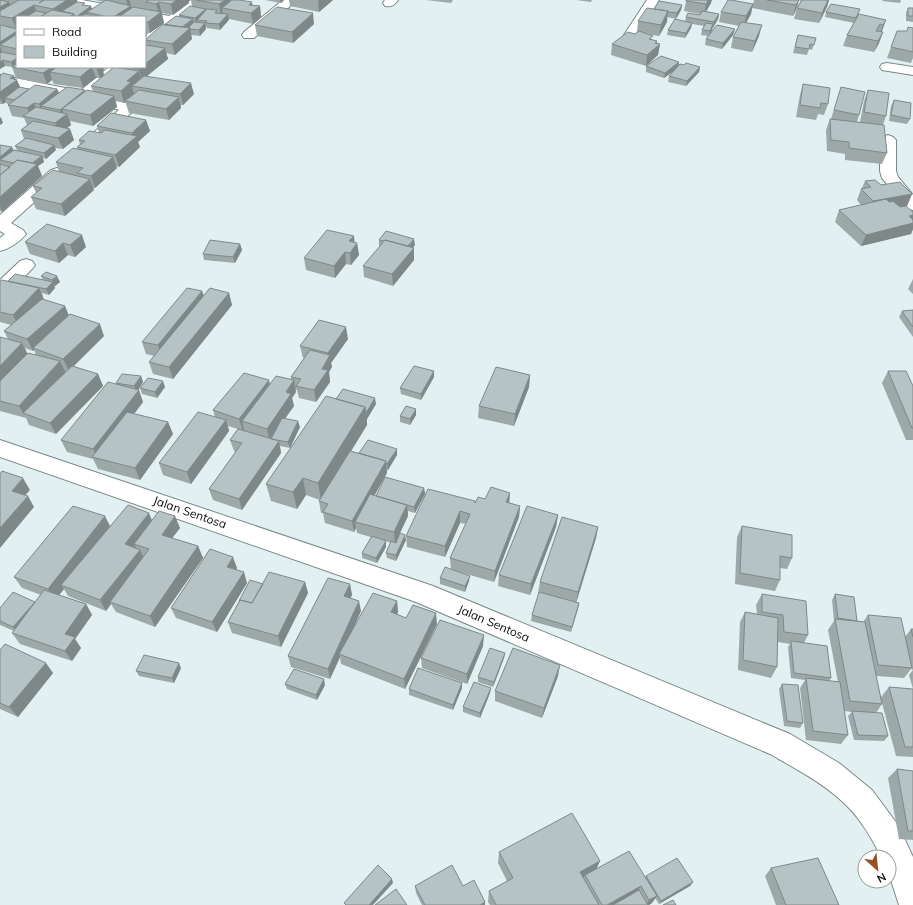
<svg xmlns="http://www.w3.org/2000/svg" width="913" height="905" viewBox="0 0 913 905" font-family="Mulish,sans-serif">
<style>
.lines{fill:none;stroke-linecap:round;stroke-linejoin:round}
.minor-casing{stroke:#7b8889;stroke-width:2}
.minor{fill:#fff;fill-rule:evenodd}
.wall{fill:#9da8a9;fill-rule:evenodd}
.shaded-wall{fill:#7f8889}
.building{fill:#b6c3c4;stroke:#7f8889}
.labels{text-anchor:middle;dominant-baseline:central;stroke-width:4;stroke-linejoin:round;paint-order:stroke}
.street-label{font-size:12px;fill:#0b0f10;stroke:#fff}
</style>
<rect width="100%" height="100%" fill="#e2f0f1"/>
<g class="lines">
<defs>
<path id="minor" d="M55 0H82L169 16 191 0H205L176 23 150 46 145 47V36L161 22 145 19V17H133L61 4 57 3Z
M283 0H297L254 38H244L242 35 244 32Z
M385 0H398C394 6 391 7 385 6L383 3Z
M647 0H659L636 38H626L624 35Z
M887 63 913 67V75L882 70 880 67 882 64Z
M109 67H125L94 94 131 104 133 111 104 138 99 140 94 138 91 135 119 110 83 100 0 83V75L80 91Z
M888 135 893 137 896 140V171L898 177 913 195V210L907 209 882 178 880 171V140L883 137Z
M57 168 63 170 65 173 63 176 11 223 23 230 26 234C20 242 9 249 0 251V238L5 234 0 231V215L51 170Z
M26 259 32 261 35 265 32 269 7 294 0 296V280L20 261Z
M0 440 433 586 790 734 839 763 872 790 898 825 913 857V905H899L889 874V857H881C874 842 862 822 851 810 829 786 798 770 770 754L416 602 0 457Z"/>
</defs>
<use href="#minor" class="minor-casing"/>
<use href="#minor" class="minor"/>
</g>
<path class="wall" d="M0 0H77V2L86 6H91L92 9 104 2 95 0H189V3L173 15 162 13 164 23 150 33 147 32V36L145 37V17H17V28L16 29H17V67H103L104 70 103 71 104 75 100 78H96L83 88 54 84 52 80 47 84 16 78 12 67 5 66 0 69V26H1H0Z
M191 0H243L242 1 252 5 260 6 261 17 253 24 229 19 220 30 207 28 206 26V29L200 36 191 35 192 39 175 55 166 53 168 59 147 76 194 94 183 105H181V108L169 120 129 113 125 101 124 103 116 101 117 107 93 126 70 121 71 125 67 128 70 129 74 140 63 149 55 148 56 150 46 159 43 158 44 162 38 166 42 176 2 212 0 211V145L13 150H17L15 146 24 139 21 130 27 125 24 118 12 116 8 105V104H7L6 102 3 104H0V76L16 79 20 87 29 89H57L59 92H93L91 86 114 67H145L146 45 145 40 164 25 179 16V15L192 7Z
M265 0H284L281 3Z
M289 0H333L319 12 290 6Z
M426 0H453L451 3Z
M576 0H592L591 2Z
M754 0H829L827 7 819 23 794 19 797 8 801 1 799 0 796 10 793 16 752 8 751 14 746 23 759 36 752 52 731 48 733 37 739 26 719 22 721 12 753 4Z
M883 0H901L900 3 882 1Z
M686 1 711 3 706 11 719 14 718 19 713 28 710 35 735 29 733 35 722 49 705 45 706 39 708 36 701 35 702 30 704 26 692 24 691 28 685 38 667 35 668 30 685 21 686 17 700 15V14L684 11Z
M682 5 681 10 676 19 667 17V22L659 36 646 34 653 40 657 41V44H660L658 55 646 66 611 55 612 44 635 34 638 32H637L638 21 654 9Z
M908 8H913V22L906 21V13Z
M860 9 858 15 886 20 881 32H883L879 43 874 52 843 46 847 35 854 23 825 17 826 12Z
M314 24 293 43 257 36 255 25Z
M913 28V58L911 63 887 58 897 31H907Z
M798 35 816 38 812 50 809 49 807 55 793 53Z
M679 62V66L684 65 700 67 699 72 686 86 668 82 669 76 674 71 664 78 646 72V66Z
M803 84 828 104 824 115 818 114 816 120 796 117 800 95Z
M841 87 859 115 857 122H860L864 101 868 90 886 116 883 125 887 153 882 164 845 160V154L827 151 826 130 830 119H831Z
M894 100 910 119 907 124 889 121 891 106Z
M146 120 150 131 138 142 140 147 119 167 116 166 117 168 95 188H93L94 190 65 216 36 209 31 197 36 193 33 186 59 172 56 162 78 149 77 147 80 145 79 140 99 133 97 126Z
M865 181 912 194 907 206 900 207 913 212V229L911 234 861 246 835 222 839 210 861 205 857 200 861 189 862 188Z
M47 224 86 247 75 257 68 255 59 263 30 254 25 242Z
M354 236V243H357L359 255 351 265 346 264 335 278 306 270 304 258Z
M379 240 415 245 413 247 414 248V260L393 286 364 277 363 266 380 246H379Z
M240 244 242 250 235 263 204 260 203 254Z
M41 276 60 282 55 286H54L55 288 49 295 42 293 44 300 65 306 68 316 104 336 73 366 98 374 103 386 56 434 29 425 26 418 0 411V337L8 339 4 331 11 325 0 322V281L43 280ZM25 348 33 351 34 350 36 355 27 353Z
M913 279V294L908 289Z
M202 291 204 296 229 293 232 305 173 379 153 374 149 362 155 356 146 354 142 342Z
M913 310V337L899 317 902 311Z
M348 339 331 363 332 367 329 372 330 382 316 402 299 398 297 390 295 389 296 392 292 398 294 406 285 419 300 427 290 448 280 446 281 453 242 510 213 500 209 489 236 452 234 451 230 440 238 429 228 426 229 431 191 484 163 475 159 463 215 417 213 410 270 384 291 380V377L304 358H303L300 346Z
M434 371V377L421 400 401 394 400 388Z
M888 371 913 386V440H906L882 383Z
M530 375 529 387 514 426 478 418 479 406Z
M141 376 143 382 138 390 143 402 134 414 168 422 173 434 140 480 98 469 93 459 67 452 61 440 117 385 116 383Z
M165 387 157 398 142 394 140 388Z
M336 399 376 404 367 419V425L351 451 359 453 397 455 388 470H387V473L374 496H376L424 488 425 494 415 513 408 511V516L395 542 406 540 396 561 387 558 386 553 391 543 383 540 386 541V547L377 563 362 558V553L371 537 357 533 356 528 354 532 325 523 323 513H321L319 501 320 500 306 495 297 509 271 501 266 484Z
M416 415 410 425 400 422V416Z
M510 493 509 503 520 506 519 517 494 582 456 571 469 581 465 592 440 584V578L451 569 450 558 466 524 460 523 445 557 407 547 406 536 475 503 485 499Z
M558 515 556 527 530 595 498 586 499 575Z
M152 520 180 528 172 538 198 546 203 558 155 627 116 612 111 604 106 611 68 596 64 589 59 595 86 604 92 615 75 639 81 648 72 661 20 644 12 633 14 631 0 625V608L35 602 41 595 22 588 14 577 110 526Z
M742 526 792 558 787 569 780 568V580L775 591 735 584 737 537Z
M598 527 596 538 576 603H579L571 632 531 621 532 615 539 593H538L540 582Z
M237 568 236 569 247 583 217 632 176 618 171 608Z
M305 582 308 593 281 647 232 633 228 622 239 602V601L263 584Z
M350 584 352 595 350 598 361 611 352 631 397 601 398 612 397 614 406 618 437 624 405 689 341 664 340 657 330 679 291 667 288 656Z
M762 594 808 635 804 643 831 678 829 681 838 682 828 630 834 621 832 600 835 594 857 621 863 622 868 615 905 637 911 629H913V670L911 669 904 678 876 676 881 697 889 687 913 689 909 675 913 670V757L896 756 882 703V704L876 713 888 736 884 741 854 740 848 716 852 712 844 711 848 735 841 744 806 740 800 688 805 680 791 678 788 647 790 644 778 642V626L777 667 771 678 738 670 740 622 745 612 757 614 756 605Z
M483 646 467 684 422 668 421 658Z
M0 650 53 673 18 717 0 709Z
M505 653 504 658 493 687 478 682V677Z
M181 668 174 683 139 676 136 671Z
M558 676 542 718 495 701V691Z
M462 683V688L453 710 409 695V689Z
M285 684 325 685 317 700 287 689Z
M782 684 803 723 800 728 784 726 779 689Z
M490 693 480 718 463 712V707Z
M897 769 913 771V840L899 839 888 778Z
M499 852 597 868 645 877 646 876 693 882 690 886 659 904 655 898 652 903 649 905H490L488 902 489 891 507 881 498 863Z
M771 868 839 905H776L765 876Z
M415 886H463L485 902V905H422L416 893Z"/>
<path class="shaded-wall" d="M67 0H77L78 5 56 17 53 9Z
M126 0H129L131 5 128 6Z
M177 0H189V3L173 15 171 4Z
M225 0H230L232 7 222 8 223 13 221 15 219 4Z
M280 0H284L281 3Z
M319 0H333L319 12 318 1Z
M708 0H712L711 3 704 15 706 4Z
M799 0 796 10 793 16 796 5Z
M828 0H829L827 7 819 23 822 13Z
M9 2 13 13 0 16V7Z
M159 2 164 23 150 33 148 22 159 14 156 4Z
M252 2 253 11 260 6 261 17 253 24 251 13 249 5Z
M753 4 751 14 744 27 746 16Z
M34 5 38 15 35 17H17V23H16L17 28 16 29 12 18Z
M682 5 681 10 676 19 677 13Z
M91 6 93 12H87L88 15 85 17H76Z
M131 6 134 16 133 17H113Z
M206 9 207 15 197 20V22L196 23 195 18Z
M668 11 667 22 659 36 661 25Z
M313 13 314 24 293 43 292 32Z
M74 14 75 17H69Z
M228 14 229 20 220 30 219 24Z
M719 14 718 19 713 28 714 22Z
M193 19 194 24 182 34 181 28Z
M886 20 882 31 879 35 883 25Z
M205 23 206 29 200 36 199 30Z
M692 23 691 28 685 38 686 33Z
M713 24 712 30 709 36 710 31Z
M762 25 759 36 752 52 755 41Z
M145 26 147 34H146L147 36 145 37Z
M190 28 192 39 175 55 172 44Z
M735 29 733 35 722 49 723 43Z
M17 31V44L0 45V42Z
M883 32 879 43 874 52 878 41Z
M657 41 656 48 660 44 658 55 646 66 647 55 655 43Z
M0 46 3 54 0 55Z
M165 48 168 59 142 80 139 69 141 67H145V64Z
M17 58V65L13 67 11 62Z
M3 60 5 66 0 69V62Z
M679 62 678 68 664 78 665 73Z
M52 67H59L50 72 52 80 47 84 43 73Z
M92 67 96 78 83 88 80 77Z
M96 67H103L104 70 103 71 104 75 100 78Z
M700 67 699 72 686 86 687 81Z
M139 71 142 82 132 86 134 94 124 103 121 91 127 81Z
M14 76 16 80H17L22 91 5 98 6 102 3 104 0 98V92L10 78Z
M191 83 194 94 183 105 180 94Z
M57 89 61 100 41 106 44 114 43 115 39 104Z
M85 90 89 101 62 109 65 116 67 114 71 125 59 135 55 123 62 117 60 110Z
M114 96 117 107 93 126 90 115Z
M179 97 181 108 169 120 166 109Z
M34 103 39 114 31 118 27 108Z
M1 117 3 123 0 125V118Z
M146 120 150 131 138 142 140 147 119 167 115 155 134 138 132 133Z
M70 129 74 140 63 149 58 138Z
M54 145 56 150 46 159 44 153Z
M12 147 15 153 0 160V157Z
M42 156 44 162 38 166 42 176 2 212 0 207V197L28 167Z
M113 157 117 168 95 188 91 176Z
M90 179 94 190 65 216 61 204Z
M912 194 907 206 868 212 873 201Z
M913 215V229L911 234 861 246 866 235 909 216Z
M82 235 86 247 75 257 70 245Z
M354 236 355 247 357 243 359 255 351 265 349 241Z
M414 239 415 245 407 254V248Z
M63 243 68 255 59 263 55 251Z
M240 244 242 250 235 263 233 257Z
M414 248V260L393 286 392 274Z
M345 252 346 264 335 278 334 266Z
M57 276 60 282 55 286 52 280Z
M53 282 55 288 49 295 46 289Z
M39 288 44 300 19 327 13 315Z
M202 291 206 303 162 357 158 345Z
M229 293 232 305 173 379 169 367Z
M65 306 70 318 33 348 34 350 33 351 27 339Z
M100 324 104 336 69 371 63 359Z
M346 327 348 339 331 363 332 367 329 372 330 382 316 402 314 390 322 369 328 358V353Z
M22 343 28 355 0 384V366Z
M60 361 66 373 23 413 26 418 19 406Z
M434 371V377L421 400V394Z
M98 374 103 386 56 434 50 423Z
M530 375 529 387 514 426 515 414Z
M141 376 143 382 137 392 134 386Z
M269 380 272 392 242 421 244 429 243 431 239 419Z
M294 380 296 392 292 398 294 406 269 440 267 429 286 392Z
M163 381 165 387 157 398 155 392Z
M139 390 143 402 100 459H98L93 449Z
M375 398 376 404 367 419V425L321 500 318 483 365 407Z
M416 409V415L410 425V419Z
M226 420 229 431 191 484 187 472Z
M298 421 300 427 290 448 288 442Z
M168 422 173 434 140 480 135 468Z
M279 441 281 453 242 510 239 499Z
M397 449V455L388 470 387 464Z
M386 461 387 473 359 523 355 522 356 528 354 532 352 521Z
M23 478 30 490 19 502 12 491Z
M303 478 306 495 297 509 293 492Z
M424 488 425 494 415 513 414 507Z
M510 493 509 504 506 502Z
M28 496 34 507 0 548V528Z
M407 505 408 516 395 544 394 532Z
M520 506 519 517 494 582 495 571Z
M460 511V523L445 557V546Z
M149 513 154 525 134 544 136 548 130 555 125 544Z
M558 515 556 527 530 595 531 584Z
M105 516 111 528 61 585 64 589 55 600 48 589Z
M175 516 180 528 166 546 162 535Z
M598 527 596 538 576 603 578 592Z
M405 535 406 540 396 561V555Z
M386 541V547L377 563 376 558Z
M198 546 203 558 155 627 150 616Z
M140 550 145 561 110 602 111 604 106 611 100 600Z
M233 557 237 568 230 578 227 567Z
M244 572 247 583 217 632 212 622Z
M470 576 469 581 465 592V586Z
M305 582 308 593 281 647 278 636Z
M350 584 352 595 346 607 344 596Z
M359 601 361 611 341 655 339 654 340 657 330 679 328 669Z
M397 601 398 612 392 623 391 612Z
M35 602 38 607 17 632 13 627Z
M579 603 578 609 571 632 572 627Z
M86 604 92 615 75 639 81 648 72 661 65 651V634Z
M436 613 437 624 405 689 404 679Z
M484 635 483 646 467 684V674Z
M505 653 504 658 493 687 494 682Z
M46 663 53 673 18 717 9 707Z
M179 663 181 668 174 683 172 678Z
M560 665 558 676 542 718 544 708Z
M324 679 325 685 317 700 316 695Z
M462 683V688L453 710V705Z
M491 688 490 693 480 718V713Z
M600 861 595 872 585 875 583 879 580 872Z
M392 879 393 883 373 905H369Z
M693 882 690 886 659 904 661 901Z
M641 886 637 893 617 905H607Z
M657 896 652 903 649 905H646L649 900Z
M485 902V905H480Z"/>
<path class="building" d="M0 0 9 2 0 7Z
M19 0H44L39 3 44 0H67L53 9 34 5 12 18 0 16V11Z
M106 0 131 6 113 17H107L87 12Z
M148 0H177L171 4 159 2 156 4 146 2 149 0Z
M196 0H225L219 4Z
M232 0H239L252 2 249 5 260 6 251 13 222 8Z
M686 0H708L706 4 686 1Z
M728 0H731L753 4 746 16 721 12Z
M767 0H799L796 5Z
M802 0H828L822 13 797 8Z
M659 1 682 5 677 13 668 12V11L654 9Z
M77 2 85 3 82 5 91 6 76 17H75L74 14 62 11Z
M831 4 860 9 856 18 826 12Z
M190 6 206 9 195 18 179 15Z
M133 7 161 12 148 22H145V17H119Z
M277 7 313 13 292 32 255 25Z
M647 8 668 11 661 25 638 21Z
M908 8H913V16H908Z
M207 9 217 10 215 13 228 14 219 24 206 23 207 21 197 20Z
M52 10 74 14 69 17H40Z
M36 11 46 13 40 17H26Z
M702 11 719 14 714 22 686 17 688 13 700 15Z
M85 14 105 17H81Z
M859 14 886 20 883 25 880 24 876 31 883 32 878 41 847 35Z
M176 16 193 19 182 27 164 25Z
M675 19 692 23 686 33 668 30Z
M194 22 205 23 199 30 190 29V28H188Z
M741 22 762 25 755 41 733 37Z
M706 23 713 24 710 31 702 30Z
M163 24 190 28 172 44 145 40Z
M1 25 17 29V31L0 42V26Z
M717 25 735 29 723 43 706 39Z
M908 27 913 28V52L891 47 897 31H907Z
M639 31 653 36 649 39 657 41 655 43 660 44 647 55 612 44 628 32 635 34Z
M17 34V49L0 45Z
M798 35 816 38 814 45 810 44 809 49 795 47Z
M145 45 165 48 145 64Z
M0 52 17 55V58L11 62 3 60 0 62Z
M661 56 679 62 665 73 646 66Z
M17 63V67H52L43 73 12 67Z
M686 63 700 67 687 81 669 76 680 64 684 65Z
M57 67H92L80 77 50 72Z
M114 67 139 71 127 81 131 82 121 91 91 86Z
M128 67H141L139 69Z
M3 73 14 76 10 78 17 80 0 92V76Z
M144 76 191 83 180 94 132 86Z
M803 84 830 88 828 104 821 103 820 108 800 105Z
M35 85 57 89 39 104 34 103 27 108 8 105Z
M19 87 29 89 14 100 5 98Z
M67 87 85 90 60 110 41 106Z
M841 87 865 92 859 115 834 110Z
M87 90 114 96 90 115 62 109Z
M139 90 179 97 166 109 125 101Z
M868 90 889 93 886 116 864 112Z
M894 100 911 103 910 119 891 115Z
M36 107 67 114 55 123 23 116Z
M111 113 146 120 132 133 97 126Z
M830 119 884 125 887 153 849 148V142L831 140Z
M33 121 70 129 58 138 21 130Z
M105 130 137 136 115 155 77 147 85 141 79 140 89 131 101 133Z
M26 138 54 145 44 153 15 146Z
M0 145 12 147 0 157Z
M73 148 113 157 91 176 77 173 83 168 56 162Z
M14 150 42 156 32 163 17 160 14 163 0 160Z
M17 160 37 164 0 197V175Z
M0 164 10 167 0 175Z
M53 170 90 179 61 204 31 197 42 188 33 186Z
M875 180 881 185 900 182 912 194 873 201 861 189 871 187 865 181Z
M886 199 889 202 893 201 900 207 906 206 913 212V215L909 216 913 220V223L866 235 839 210Z
M47 224 82 235 70 245 63 243 55 251 25 242Z
M327 230 354 236 349 241 357 243 350 253 345 252 334 266 304 258Z
M386 231 414 239 408 246 385 240 384 241 379 240Z
M210 240 240 244 233 257 203 254Z
M385 240 414 248 392 274 363 266Z
M46 272 57 276 52 280 41 276Z
M15 274 53 282 46 289 8 281Z
M2 280 39 288 13 315 0 312V281Z
M187 288 202 291 158 345 142 342Z
M210 288 229 293 169 367 149 362Z
M42 299 65 306 27 339 4 331Z
M913 310V327L902 311Z
M70 314 100 324 63 359 33 348Z
M319 320 346 327 328 353 300 346Z
M0 337 22 343 0 366Z
M310 350 330 355 322 369 328 370 314 390 296 386 301 379 291 377Z
M28 353 60 361 19 406 0 401V381Z
M72 366 98 374 50 423 23 413Z
M414 366 434 371 421 394 400 388Z
M496 367 530 375 515 414 479 406Z
M888 371H906L913 386V428H912Z
M244 373 269 380 239 419 213 410Z
M122 374 141 376 134 386 116 383Z
M276 376 294 380 286 392 291 394 267 429 242 421Z
M148 378 163 381 155 392 140 388Z
M108 382 139 390 93 449 61 440Z
M343 389 375 398 366 413 365 407 336 399Z
M326 396 365 407 318 483 303 478 293 492 266 484Z
M406 406 416 409 410 419 400 416Z
M127 412 168 422 135 468 92 457Z
M198 412 226 420 187 472 159 463Z
M282 418 298 421 288 442 271 439Z
M238 429 279 441 239 499 209 489 242 443 230 440Z
M368 440 397 449 387 464H386V461L359 453Z
M350 451 386 461 352 521 323 512 328 504 319 501Z
M2 471 23 478 12 491 28 496 0 528V474Z
M385 477 424 488 414 507 407 505 376 496Z
M491 487 510 493 506 502 520 506 495 571 450 558 470 514 460 511 445 546 406 536 428 489 475 501V503L478 497 485 499Z
M370 494 407 505 394 532 355 522Z
M128 505 149 513 125 544 140 550 100 600 61 585Z
M73 506 105 516 48 589 14 577Z
M527 506 558 515 531 584 499 575Z
M159 511 175 516 162 535 198 546 150 616 110 602 149 549 134 544Z
M562 517 598 527 578 592 540 582Z
M742 526 792 535V558L780 556V580L740 573Z
M400 533 405 535 396 555 386 553 391 541 396 543Z
M372 536 386 541 376 558 362 553Z
M210 549 233 557 227 567 244 572 212 622 171 608Z
M445 567 470 576 465 586 440 578Z
M269 572 305 582 278 636 228 622 240 600 252 603Z
M328 578 350 584 344 596 359 601 328 669 288 656Z
M250 580 263 584 252 603 240 600V601H239Z
M44 590 86 604 65 634 75 637 65 651 12 633Z
M13 592 35 602 13 627 0 621V608Z
M539 592 579 603 572 627 532 615Z
M373 593 397 601 391 612 406 618 413 605 436 613 404 679 339 654Z
M762 594 806 601 808 635 784 632 783 615 762 612Z
M835 594 854 597 857 621 838 618Z
M745 612 778 618 777 667 743 660Z
M868 615 901 618 912 668 878 665Z
M835 619 865 622 882 704 850 701Z
M440 620 484 635 467 674 421 658Z
M911 629H913V637Z
M791 641 827 646 831 678 794 673Z
M5 644 46 663 9 707 0 703V650Z
M490 648 505 653 494 682 478 677Z
M513 648 560 665 544 708 495 691Z
M144 655 179 663 172 678 136 671Z
M418 668 462 683 453 705 409 689Z
M294 669 324 679 316 695 285 684Z
M806 678 840 682 848 735 813 731Z
M474 682 491 688 480 713 463 707Z
M782 684 798 685 803 723 787 721Z
M889 687 913 689V747H905Z
M852 711 882 713 888 736 858 735Z
M897 769 913 771V831H908Z
M572 813 600 861 580 872 599 905H496L489 891 513 878 499 852Z
M629 851 657 896 649 900 641 886 607 905H602L585 875Z
M677 858 693 882 661 901 646 876Z
M818 858 839 905H786L771 868Z
M378 865 392 879 369 905H346L344 903Z
M452 865 463 886 474 880 485 902 480 905H425L415 886Z
M396 889 407 905H375Z
M639 890 648 905H613Z
M673 900 676 905H663Z"/>
<g class="labels">
<g class="street-label">
<text transform="translate(190 512) rotate(19)">Jalan Sentosa</text>
<text transform="translate(494 623) rotate(23)">Jalan Sentosa</text>
</g>
</g>
<rect x="16" y="16" width="130" height="52" fill="#ffffff" stroke="#9d9f9f"/>
<rect x="24" y="29" width="20" height="6" fill="#ffffff" stroke="#9d9f9f"/>
<text x="52" y="36" font-size="12" fill="#0b0f10">Road</text>
<rect x="24" y="46" width="20" height="12" fill="#b6c3c4" stroke="#9d9f9f"/>
<text x="52" y="56" font-size="12" fill="#0b0f10">Building</text>
<g transform="translate(877 869) rotate(153)"><circle r="19" fill="#ffffff" stroke="#9d9f9f"/>
<path d="M0-3L7 15L0 10L-7 15Z" fill="#965226"/>
<text y="-6" font-size="11" font-weight="bold" text-anchor="middle" fill="#0b0f10">N</text>
</g>
</svg>
